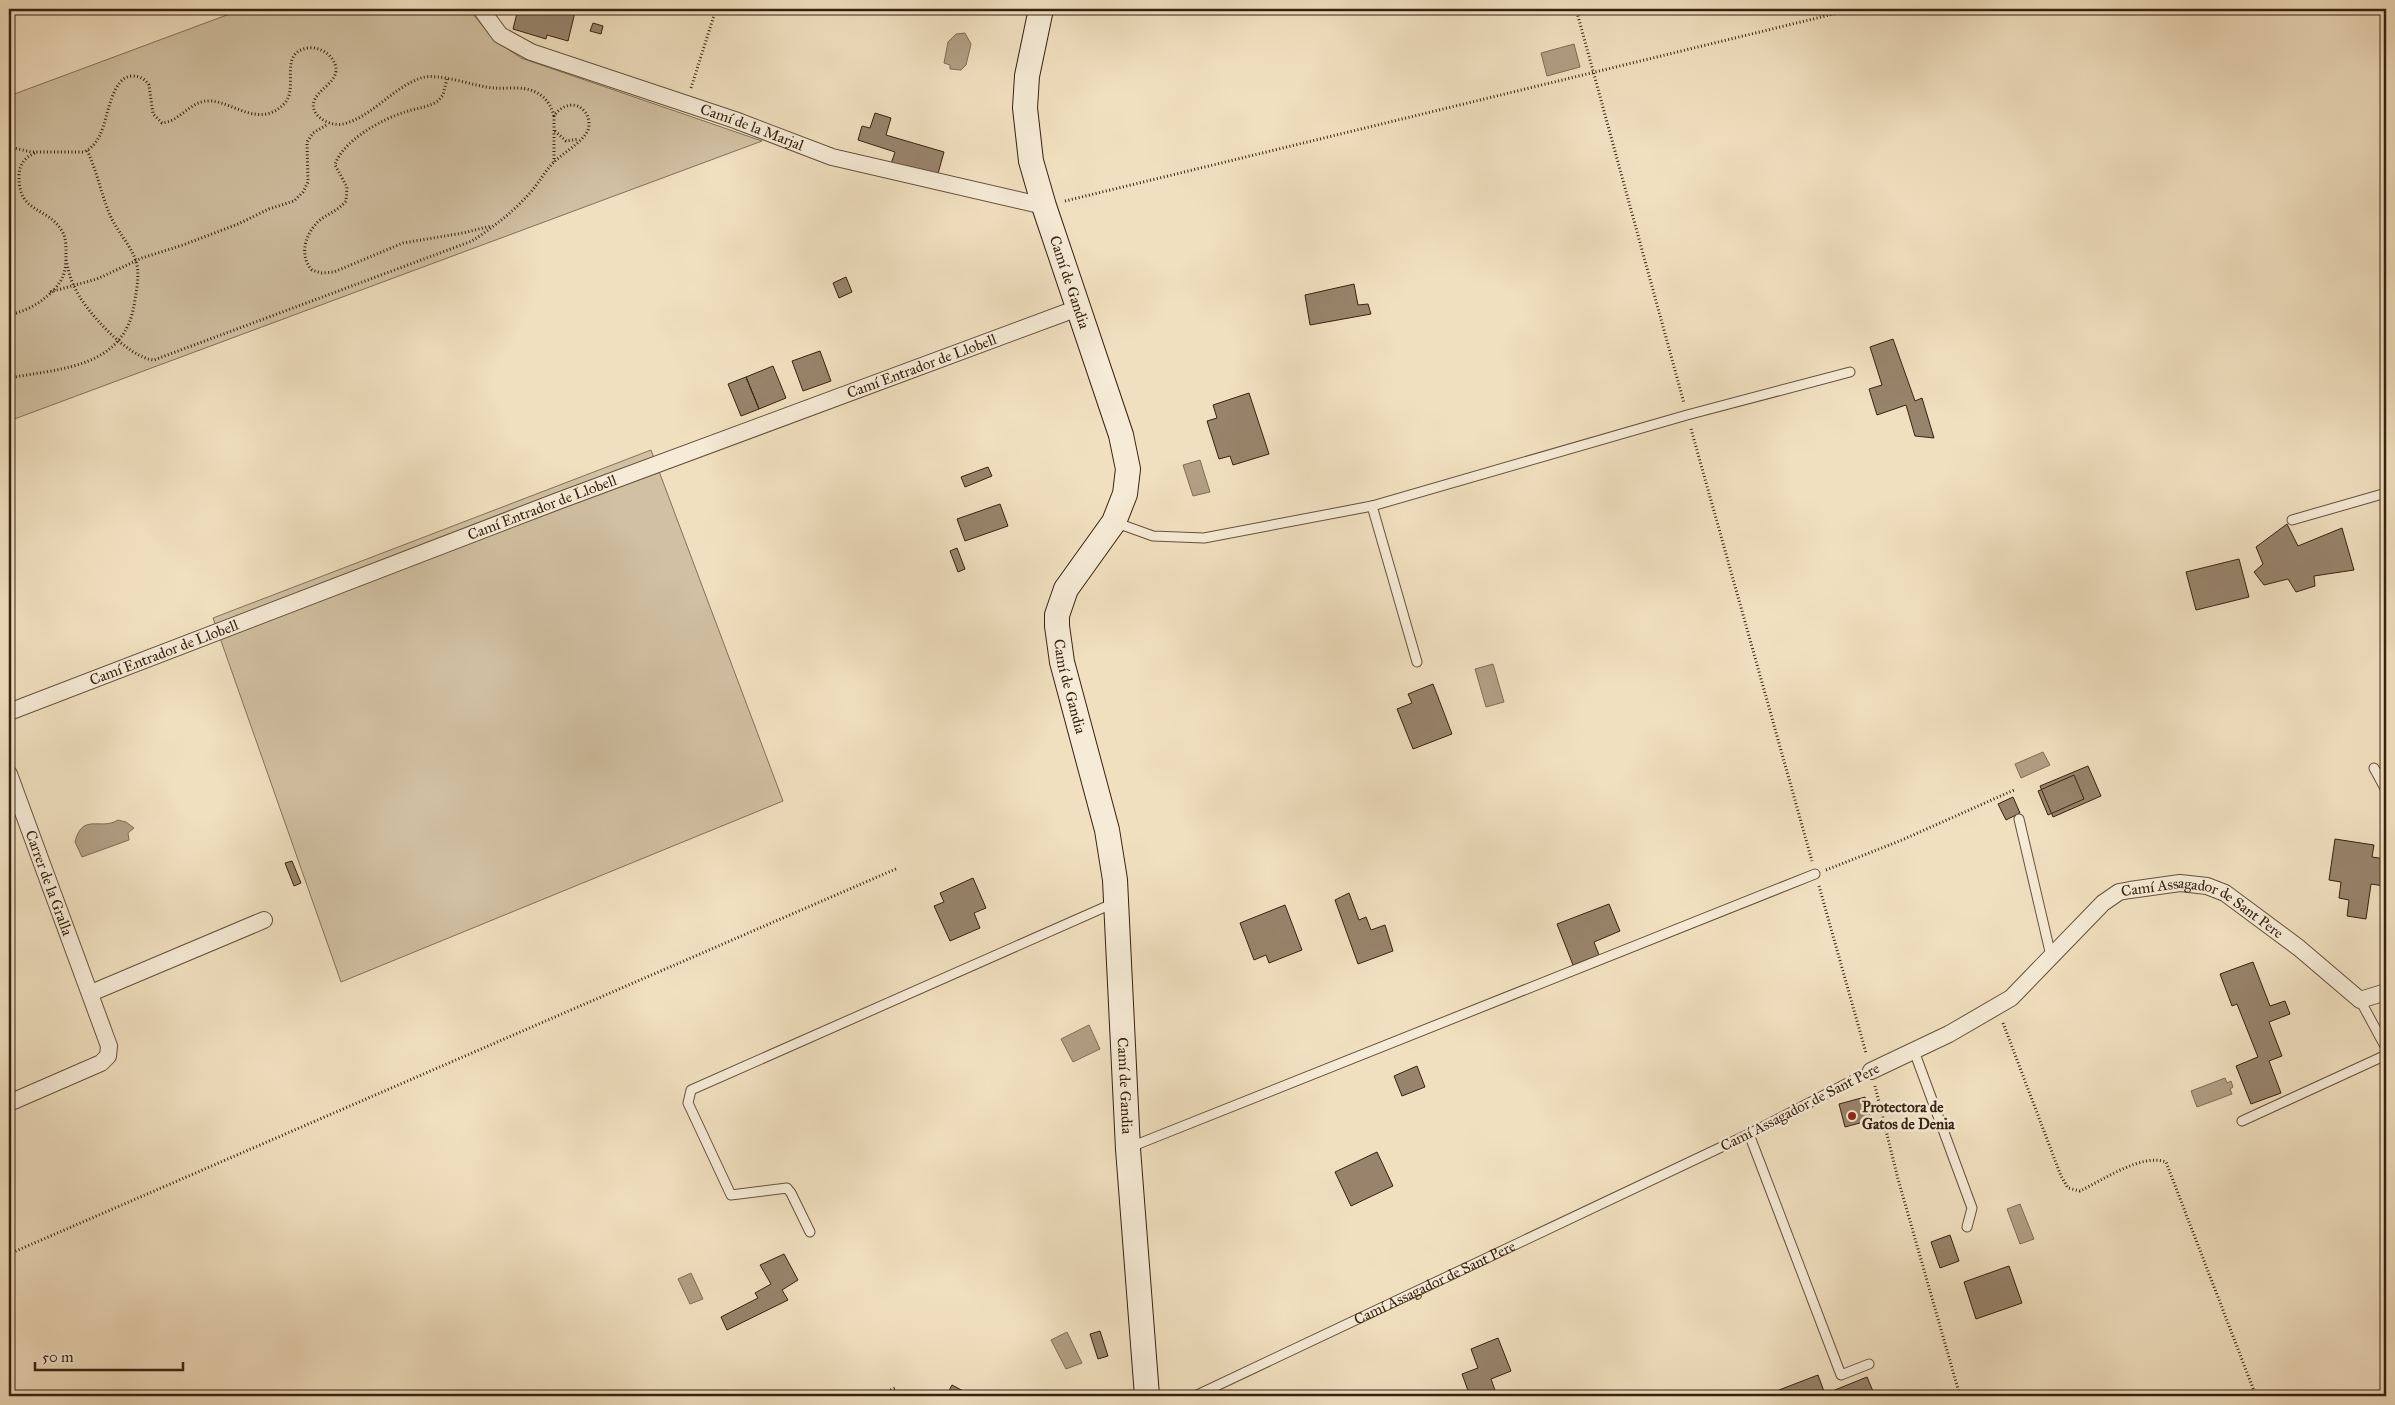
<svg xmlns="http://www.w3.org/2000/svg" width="2395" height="1405" viewBox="0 0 2395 1405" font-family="'IM FELL Great Primer',serif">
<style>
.green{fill:#d1c0a2;stroke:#847059}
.water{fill:#b29f84;stroke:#816d56}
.building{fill:#98846c;stroke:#372110}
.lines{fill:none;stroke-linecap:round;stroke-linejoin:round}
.lane-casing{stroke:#66513c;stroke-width:11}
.street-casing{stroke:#66513c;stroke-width:18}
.secondary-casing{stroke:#372110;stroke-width:26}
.path{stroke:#372110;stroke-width:3;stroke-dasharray:1 2.5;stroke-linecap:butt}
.lane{stroke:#f6ebd6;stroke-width:9}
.street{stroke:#f6ebd6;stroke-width:16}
.secondary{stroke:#f6ebd6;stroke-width:24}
.poi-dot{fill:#8f2418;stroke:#f6ebd6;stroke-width:2}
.labels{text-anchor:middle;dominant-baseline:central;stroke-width:5;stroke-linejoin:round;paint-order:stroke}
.street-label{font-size:15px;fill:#372110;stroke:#f6ebd6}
.poi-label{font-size:15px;font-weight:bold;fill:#372110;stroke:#f6ebd6;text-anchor:start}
</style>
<rect width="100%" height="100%" fill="#f1e0c0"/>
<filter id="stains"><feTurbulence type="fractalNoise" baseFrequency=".004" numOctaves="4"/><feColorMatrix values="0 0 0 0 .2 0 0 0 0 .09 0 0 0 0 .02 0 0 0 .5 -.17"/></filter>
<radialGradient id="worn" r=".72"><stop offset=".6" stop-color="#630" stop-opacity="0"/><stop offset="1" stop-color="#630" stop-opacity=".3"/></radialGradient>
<path class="green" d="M243 9H469L493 39 521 58 762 141 9 421V96Z
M651 450 783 801 341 982 213 618Z"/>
<path class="water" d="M965 33 971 44 966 65 961 70 950 69V65L944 63 948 42 956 34Z
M1574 44 1580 67 1547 76 1541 53Z
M1200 460 1210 492 1193 496 1183 465Z
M1493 664 1504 702 1486 707 1475 669Z
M2043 752 2050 765 2021 778 2015 764Z
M118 820 126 822 134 828 128 833 129 840 82 857 75 842C82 812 101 831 118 820Z
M1089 1025 1100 1049 1073 1062 1061 1039Z
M2225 1078 2227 1083 2231 1081 2233 1087 2230 1089 2232 1094 2197 1107 2191 1091Z
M2020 1204 2034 1239 2020 1244 2007 1209Z
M691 1273 703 1299 690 1304 678 1279Z
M1067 1332 1082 1363 1066 1369 1051 1340Z"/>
<path class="building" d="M518 9H564L575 12 568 41 547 35 546 39 513 29Z
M593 23 603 26 601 34 590 31Z
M875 113 891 118 886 135 944 152 937 177 891 164 895 152 858 140 862 126 870 128Z
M846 277 852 292 839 298 833 283Z
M1354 284 1358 305 1368 304 1371 314 1310 325 1305 295Z
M1893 339 1915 401 1922 398 1934 438 1915 436 1906 405 1877 415 1869 389 1882 385 1870 347Z
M820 351 831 381 803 391 792 361Z
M773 366 786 398 759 409 746 377Z
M746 377 759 409 741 416 728 384Z
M1249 393 1269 454 1233 465 1230 456 1219 459 1207 421 1217 418 1213 405Z
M988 467 992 476 965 487 961 477Z
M1000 504 1008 526 965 541 957 519Z
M2287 524 2298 546 2342 528 2354 570 2314 576 2315 586 2296 592 2288 579 2264 585 2254 572 2263 564 2256 547Z
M957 548 965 569 958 572 950 551Z
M2239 559 2249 597 2196 610 2186 572Z
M1433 684 1452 734 1413 749 1397 709 1412 703 1408 694Z
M2088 766 2101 796 2053 817 2040 786Z
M2074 775 2084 799 2048 815 2038 791Z
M2013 797 2020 813 2006 820 1998 804Z
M2335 839 2374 845 2372 857 2386 859 2384 886 2371 884 2366 919 2347 916 2349 900 2339 898 2341 882 2329 880Z
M292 861 301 883 294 886 285 863Z
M973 878 986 908 974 913 980 928 950 941 934 906 944 902 940 893Z
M1349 893 1359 920 1366 917 1371 930 1385 925 1393 951 1358 964 1335 900Z
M1609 904 1620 931 1594 942 1599 955 1573 965 1557 924Z
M1285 905 1302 950 1269 963 1266 955 1254 960 1240 923Z
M2253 962 2270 1006 2285 1001 2290 1014 2269 1022 2282 1056 2269 1061 2281 1093 2251 1104 2236 1066 2258 1057 2237 1004 2232 1006 2220 974Z
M1417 1066 1425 1087 1402 1096 1394 1076Z
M1865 1097 1871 1120 1845 1127 1839 1104Z
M1377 1152 1393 1186 1351 1206 1335 1172Z
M1950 1235 1959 1261 1940 1268 1931 1242Z
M784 1254 798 1280 782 1290 788 1300 727 1330 721 1317 758 1298 755 1293 771 1284 760 1265Z
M2009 1266 2022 1303 1976 1319 1964 1282Z
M1100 1331 1108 1356 1098 1359 1090 1334Z
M1498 1338 1511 1371 1491 1379 1497 1396H1470L1462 1374 1478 1368 1471 1349Z
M1818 1375 1825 1394 1867 1377 1875 1396H1781L1779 1390Z
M952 1385 965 1392 963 1395 966 1396H946Z"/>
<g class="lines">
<defs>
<g id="lane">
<path d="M1372 506 1417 662"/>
<path d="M2292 520 2386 493"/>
<path d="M1114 522 1153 536 1204 538 1372 506 1687 415 1850 372"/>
<path d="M2374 768 2386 790"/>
<path d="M2019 819 2051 956"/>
<path d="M2360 1000 2386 1048"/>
<path d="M1914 1051 1972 1208 1967 1227"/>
<path d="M2242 1121 2386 1055"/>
<path d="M1749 1134 1841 1375 1869 1364"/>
<path d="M1128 1148 1815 874"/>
<path d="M810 1232 791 1193 787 1188 731 1195 688 1103 691 1090 1114 903"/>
<path id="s1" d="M1195 1396 1749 1134 1871 1071"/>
</g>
<g id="street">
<path id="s2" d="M481 9 500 35 531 52 735 120 832 157 1044 206"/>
<path id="s3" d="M9 712 558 501 1078 308"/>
<path id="s4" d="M9 774 109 1046 108 1056 101 1063 9 1103"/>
<path d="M91 993 264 920"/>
<path id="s5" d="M1871 1071 1949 1034 2011 998 2103 903 2119 892 2130 890 2180 883 2207 886 2225 893 2299 948 2360 1000 2386 992"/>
</g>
<g id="secondary">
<path id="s6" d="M1041 9 1027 76 1025 108 1031 161 1044 206 1121 435 1128 469 1125 494 1114 522 1066 589 1057 615V626L1062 662 1107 830 1115 880 1128 1149 1147 1396"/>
</g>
</defs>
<use href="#lane" class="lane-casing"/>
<use href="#street" class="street-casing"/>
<use href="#secondary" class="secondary-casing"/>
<path class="path" d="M1576 9 1684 403
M447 79 443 95 438 101C427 108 416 108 405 112 382 119 342 141 335 165L347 187 346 201C339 210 329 213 320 220 306 232 298 255 312 270L321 273 334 272 403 243 463 233 491 226
M691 88 716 9
M555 131 566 141 579 139
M9 147 31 152H84C92 148 96 143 100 135 108 119 111 77 132 76 140 76 145 79 149 85L153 114 162 123C182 121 190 99 212 101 236 104 260 128 284 104 300 88 277 53 308 48 316 47 323 50 329 55 349 77 321 86 315 99 307 115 330 127 343 124 372 117 392 88 421 78 440 72 474 87 495 88 507 89 522 86 533 91 544 95 551 104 554 116
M1065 201 1854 9
M66 260C68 269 70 278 74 286 84 310 128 358 154 360L472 241C492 228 512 213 528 195 538 185 544 172 554 162 564 152 582 143 588 130 590 124 589 117 585 112 576 100 561 105 554 116V162
M50 292 97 279 142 258 183 245 238 224 269 209 294 201 303 192 308 182 307 142 313 133 328 124
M9 314C28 313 56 294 63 276 66 269 66 260 66 253 66 246 66 237 62 231 47 206 19 214 19 177 19 165 24 158 35 153
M9 378C63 368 127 368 135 299 137 288 139 277 137 265 133 247 117 232 110 215 101 194 97 171 87 150
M1691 429 1812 861
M1826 870 1902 840 2014 790
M1819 886 1866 1053
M2003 1023 2061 1176 2068 1188 2080 1191C2103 1180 2142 1153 2166 1162L2256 1396
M1875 1086 1898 1179 1960 1396
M9 1254 898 868
M878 1396 895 1388"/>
<use href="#lane" class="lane"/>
<use href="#street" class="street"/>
<use href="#secondary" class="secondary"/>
</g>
<circle class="poi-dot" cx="1852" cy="1116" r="5"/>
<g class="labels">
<g class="street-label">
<text stroke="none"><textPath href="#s2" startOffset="301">Camí de la Marjal</textPath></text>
<text stroke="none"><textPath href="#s6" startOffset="281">Camí de Gandia</textPath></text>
<text stroke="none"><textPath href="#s3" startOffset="976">Camí Entrador de Llobell</textPath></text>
<text stroke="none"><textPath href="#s3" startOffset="571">Camí Entrador de Llobell</textPath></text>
<text stroke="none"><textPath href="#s3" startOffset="166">Camí Entrador de Llobell</textPath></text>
<text stroke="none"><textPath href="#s6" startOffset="715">Camí de Gandia</textPath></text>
<text stroke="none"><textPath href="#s4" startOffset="116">Carrer de la Gralla</textPath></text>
<text stroke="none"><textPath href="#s5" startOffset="400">Camí Assagador de Sant Pere</textPath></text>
<text stroke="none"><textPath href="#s6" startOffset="1120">Camí de Gandia</textPath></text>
<text transform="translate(1800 1107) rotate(-27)">Camí Assagador de Sant Pere</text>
<text stroke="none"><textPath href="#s1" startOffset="265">Camí Assagador de Sant Pere</textPath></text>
</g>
<g class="poi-label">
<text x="1862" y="1107">Protectora de<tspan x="1862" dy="17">Gatos de Denia</tspan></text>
</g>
</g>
<rect width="2395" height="1405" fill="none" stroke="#f1e0c0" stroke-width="30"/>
<rect x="10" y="10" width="2375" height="1385" fill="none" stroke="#372110" stroke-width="2.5"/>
<rect x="15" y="15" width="2365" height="1375" fill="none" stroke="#372110"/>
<path d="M35 1362v8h148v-8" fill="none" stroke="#372110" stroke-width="2.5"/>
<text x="42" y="1362" font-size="15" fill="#372110" stroke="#f6ebd6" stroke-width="4" paint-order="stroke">50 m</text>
<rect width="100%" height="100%" filter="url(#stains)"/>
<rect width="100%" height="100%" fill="url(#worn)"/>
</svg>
